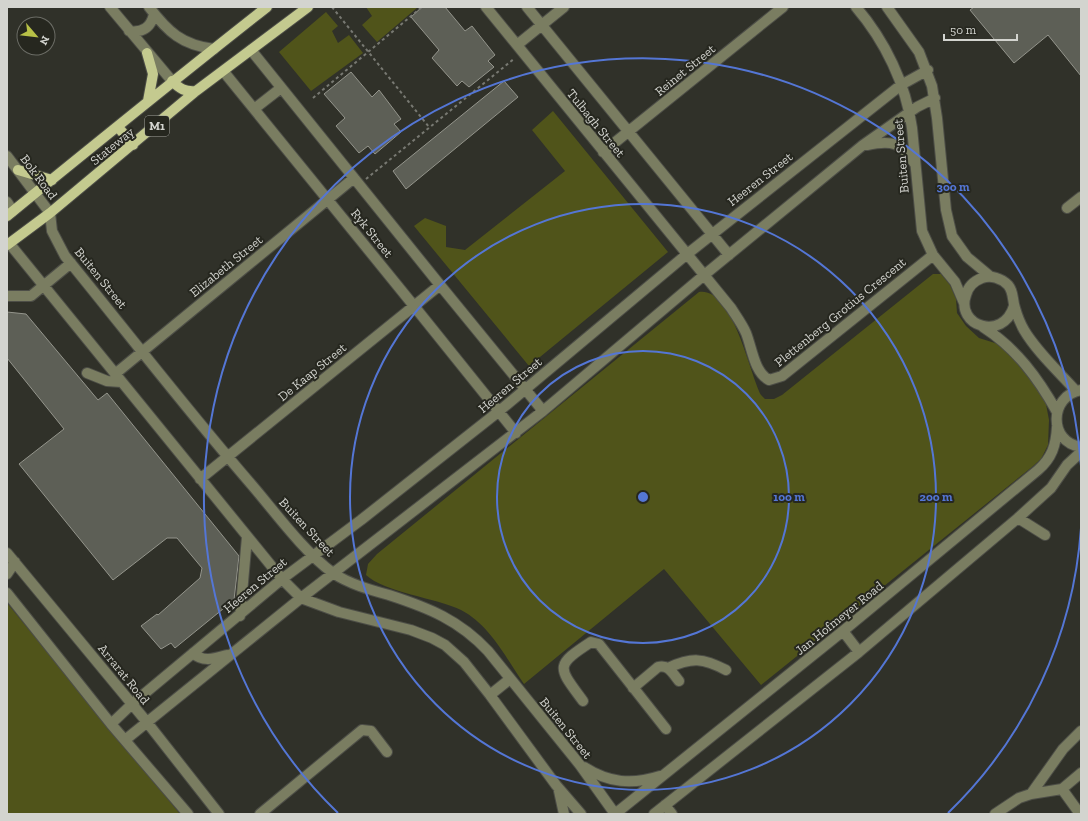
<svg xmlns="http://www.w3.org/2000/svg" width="1088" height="821" viewBox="0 0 1088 821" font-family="'Zilla Slab',serif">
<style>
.green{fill:#50541a}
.building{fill:#5d5f56;stroke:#94958c}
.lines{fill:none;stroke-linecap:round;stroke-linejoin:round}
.minor-casing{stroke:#4d4e47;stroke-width:12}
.major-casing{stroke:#4d4e47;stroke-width:12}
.path{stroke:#787972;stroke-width:2;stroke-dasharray:3 3;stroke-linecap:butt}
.minor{stroke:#7a7d61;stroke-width:10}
.major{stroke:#c4ca8f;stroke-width:10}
.ring{fill:none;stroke:#5476d5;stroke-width:2}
.labels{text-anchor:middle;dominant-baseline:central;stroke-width:4;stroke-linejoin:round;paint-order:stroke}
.shield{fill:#26271f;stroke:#9fa09a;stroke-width:1}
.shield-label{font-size:12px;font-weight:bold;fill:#d3d4cf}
.street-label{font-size:13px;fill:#d3d4cf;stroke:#26271f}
.centre{fill:#5476d5;stroke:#26271f;stroke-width:2}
.ring-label{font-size:12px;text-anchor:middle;font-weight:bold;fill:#5476d5;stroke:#26271f;stroke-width:4;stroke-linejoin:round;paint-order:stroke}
</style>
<rect width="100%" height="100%" fill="#303129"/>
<path class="green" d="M366 7H418L377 42 362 25 372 16Z
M326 12 338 26 332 31 338 43 349 35 363 53 311 91 279 52Z
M553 111 668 252 529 366 414 226 425 218 446 226V247L465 250 565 171 532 130Z
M933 274H941L950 285 956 299 957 313 966 326 979 338 998 344 1011 355 1045 399 1049 420 1048 445 1041 459 1032 467 761 685 664 569 524 684C506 658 490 625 461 610 436 598 384 592 366 575L368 564 377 554 699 292C733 287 749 372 761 395L765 399H774L782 395Z
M7 603 180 814H7Z"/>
<path class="building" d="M422 7H445L465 31 472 26 495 55 488 61 494 67 469 87 462 81 457 86 432 58 439 50 411 17Z
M974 7H1081V76L1048 35 1014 63 970 10Z
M351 72 372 97 379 90 401 119 394 124 401 132 375 154 368 146 359 153 336 126 345 118 324 94Z
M504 81 518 97 406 189 393 171Z
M7 312 26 314 98 400 107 393 239 556 234 600 175 648 171 643 161 649 141 626 157 614 158 615 200 578 202 568 177 538H167L113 580 19 464 64 429 7 358Z"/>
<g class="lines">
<defs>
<path id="minor" d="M110 7 172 81
M149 7C168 32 182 45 214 49
M486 7 731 308C736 316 742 324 746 333 752 348 754 372 769 380L782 376 933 255
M527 7 729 255
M856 7C885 41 906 84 912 128L922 231 933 255 955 282 964 303
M887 7 919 52 932 86 937 118 946 210 952 236 967 257 991 277
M129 31C143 33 151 27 154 14
M517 45 564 7
M251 50 440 285 543 411
M224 72 414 306 516 433
M254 109 281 88
M867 145C892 140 901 142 915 164
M603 152 783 7
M7 156 50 213 52 231 65 256C127 332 187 410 251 484 275 512 304 552 333 573 349 584 371 590 389 595 429 608 459 620 488 651L580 765 615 814
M7 202 13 211
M1067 208 1081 197
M9 243 282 579 301 598 339 612 411 630 432 638 445 645 464 662 490 695 556 785 581 814
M7 296H31L71 263
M1014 306C1003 342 955 326 966 295 968 287 974 281 982 278 991 275 1001 278 1008 285 1014 292 1012 299 1015 308 1017 315 1020 323 1024 330 1037 352 1059 372 1076 391
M983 327C1016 348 1038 378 1057 412
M87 373 107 381 121 382
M115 374 354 178
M1081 390C1049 396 1048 442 1081 447
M200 479 440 285
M1018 518 1045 535
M7 553 146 721 219 814
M7 574 15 562
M7 593 111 724 188 814
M240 616 247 537
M843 631 859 652
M193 653C203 663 216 658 227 655
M668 668C692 657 703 658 726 670
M633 688 658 667C669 664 673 674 679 681
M490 695 510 679
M583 701C558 667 554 666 591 642L599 644 666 729
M111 724 132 704 282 579 361 520 498 412 686 255 901 85 928 70
M125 740 301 598 543 411 703 276 863 145 917 107 935 98
M584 767C609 783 632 785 660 776
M1062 789 1080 814
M559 791 564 814
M1031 794 1063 749 1081 731
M665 805 672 814
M260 814 362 730 371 731 387 752
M615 814 843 631 1038 470C1052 458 1056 445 1057 427
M654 814 859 652 1018 518 1051 488 1067 465 1081 452
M995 814 1019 798 1031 794 1062 789 1081 773"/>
<path id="major" d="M147 53 153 74 148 101
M172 81C180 89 185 92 196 91
M118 127 133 145
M18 170 52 180
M7 216C93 146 179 76 267 7
M7 245 50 213 196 91 308 7"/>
</defs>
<use href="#minor" class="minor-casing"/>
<use href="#major" class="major-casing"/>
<path class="path" d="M332 7 429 127
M313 98 422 7
M366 179 515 58"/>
<use href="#minor" class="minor"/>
<use href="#major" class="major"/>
</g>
<g class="ring">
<circle cx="643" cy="497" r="146"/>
<circle cx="643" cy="497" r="293"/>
<path d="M1081 528A439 439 0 0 1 948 813M338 813A439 439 0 1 1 1081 466"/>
</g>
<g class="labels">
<rect class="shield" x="145" y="116" width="24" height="20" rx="3"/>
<g class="shield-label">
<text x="157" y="126">M1</text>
</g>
<g class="street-label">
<text transform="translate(685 70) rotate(-39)">Reinet Street</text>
<text transform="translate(596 123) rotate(51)">Tulbagh Street</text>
<text transform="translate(112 146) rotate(-39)">Stateway</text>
<text transform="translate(901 156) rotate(-95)">Buiten Street</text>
<text transform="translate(39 177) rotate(53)">Bok Road</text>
<text transform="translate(760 179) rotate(-38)">Heeren Street</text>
<text transform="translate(372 233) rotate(51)">Ryk Street</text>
<text transform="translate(226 266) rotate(-39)">Elizabeth Street</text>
<text transform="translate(101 278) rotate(51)">Buiten Street</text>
<text transform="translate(840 312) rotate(-39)">Plettenberg Grotius Crescent</text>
<text transform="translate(312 372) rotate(-39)">De Kaap Street</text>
<text transform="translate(510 385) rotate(-40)">Heeren Street</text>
<text transform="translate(307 527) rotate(47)">Buiten Street</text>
<text transform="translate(255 585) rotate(-40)">Heeren Street</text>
<text transform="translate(839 618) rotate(-39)">Jan Hofmeyer Road</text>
<text transform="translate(124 674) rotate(51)">Arrarat Road</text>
<text transform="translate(566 728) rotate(51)">Buiten Street</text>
</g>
</g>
<circle cx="643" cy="497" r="6" class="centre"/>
<g class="ring-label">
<text x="953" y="191">300 m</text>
<text x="789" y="501">100 m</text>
<text x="936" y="501">200 m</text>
</g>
<rect width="1088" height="821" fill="none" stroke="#d3d4cf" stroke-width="16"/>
<g transform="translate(36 36) rotate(118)"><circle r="19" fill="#26271f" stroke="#6b6c65"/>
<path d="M0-3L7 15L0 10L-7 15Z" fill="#b8c147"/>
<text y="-6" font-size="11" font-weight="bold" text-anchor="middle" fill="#d3d4cf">N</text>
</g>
<path d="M944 34v6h73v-6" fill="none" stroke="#d3d4cf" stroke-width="2"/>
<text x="950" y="34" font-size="12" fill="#d3d4cf" stroke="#26271f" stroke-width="3" paint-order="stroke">50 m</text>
</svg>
